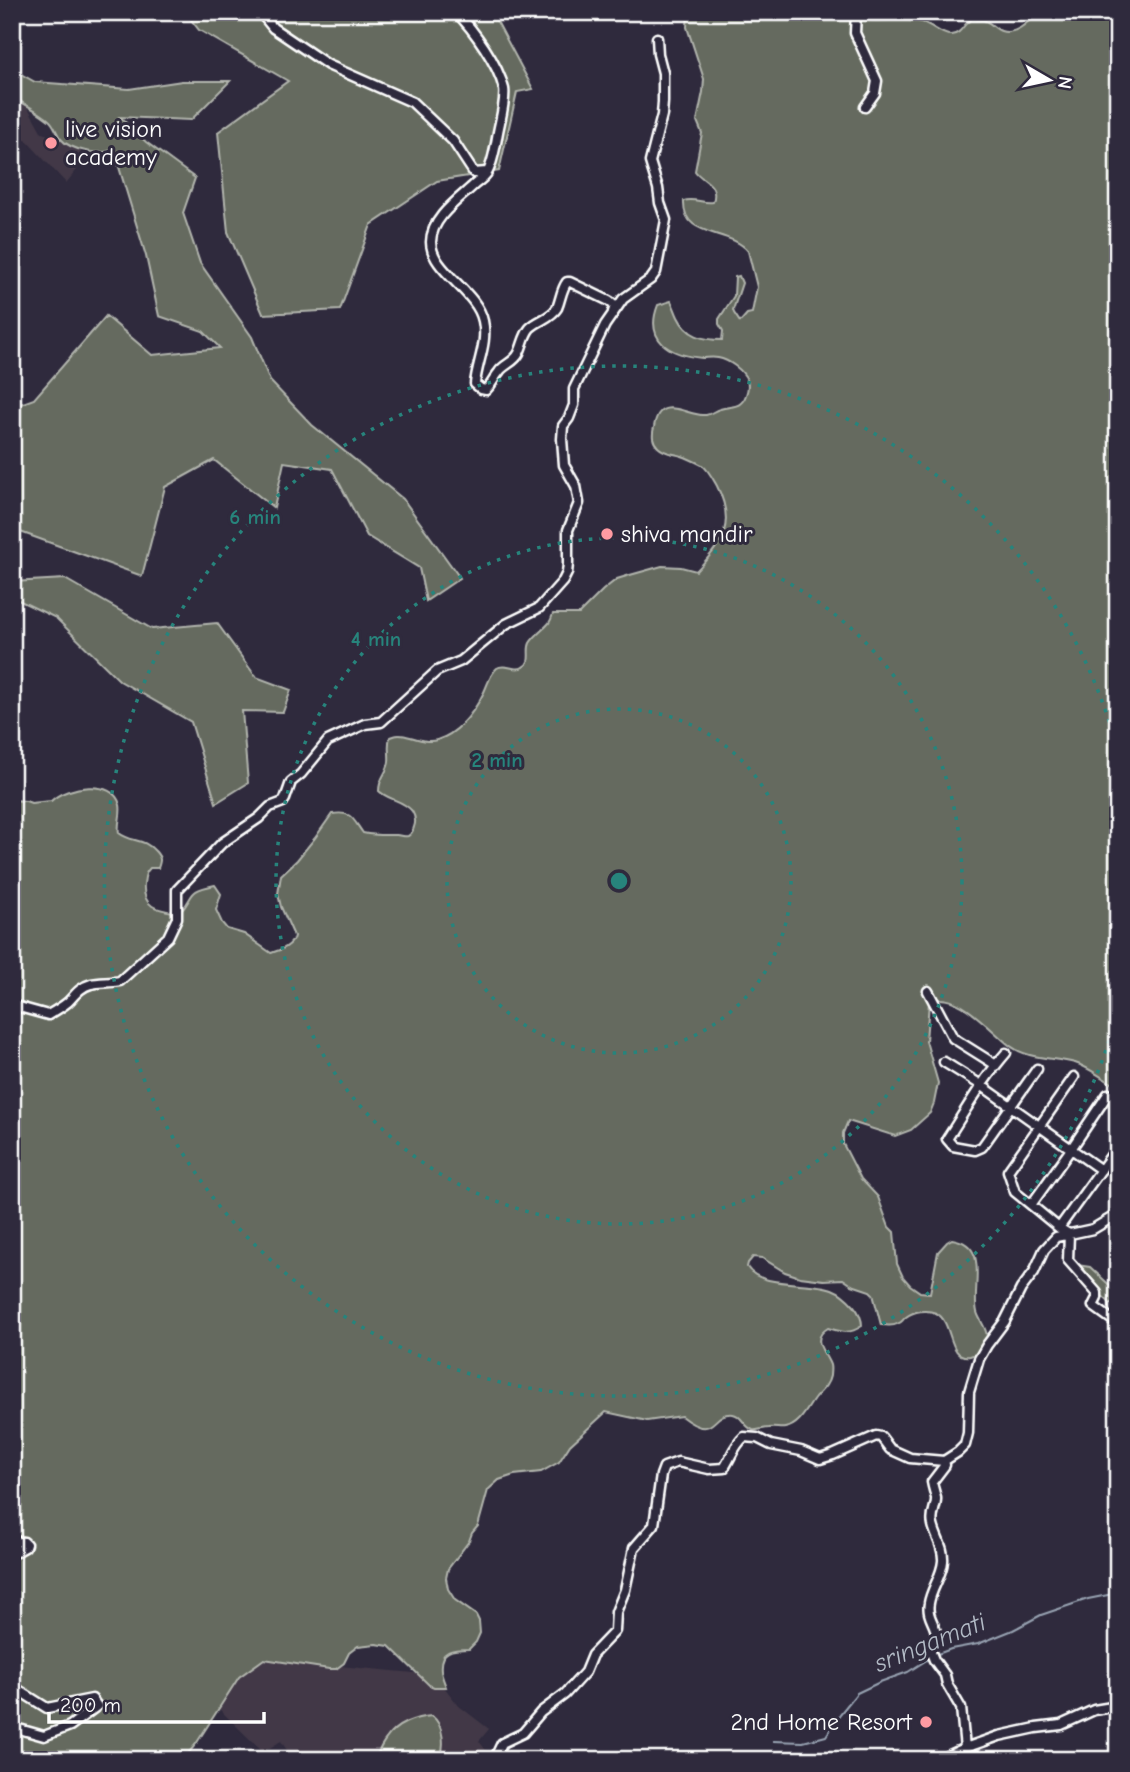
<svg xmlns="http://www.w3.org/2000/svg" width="1130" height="1772" viewBox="0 0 1130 1772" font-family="'Comic Neue',sans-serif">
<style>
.built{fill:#423947}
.green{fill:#656b5e;stroke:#b2b5ae;stroke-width:2}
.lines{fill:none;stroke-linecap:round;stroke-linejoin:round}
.stream{stroke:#98a3b2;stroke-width:2}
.street-casing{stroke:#fff;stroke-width:13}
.street{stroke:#2f2a3d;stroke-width:8}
.ring{fill:none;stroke:#27847c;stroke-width:3.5;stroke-dasharray:3.5 7}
.poi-dot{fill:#ff9aa2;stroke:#2f2a3d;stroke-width:2.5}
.labels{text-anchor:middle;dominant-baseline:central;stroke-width:6;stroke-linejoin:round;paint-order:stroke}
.poi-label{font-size:24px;fill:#fff;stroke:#2f2a3d;text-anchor:start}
.water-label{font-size:26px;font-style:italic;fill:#b2bac5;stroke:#2f2a3d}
.centre{fill:#27847c;stroke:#2f2a3d;stroke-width:3.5}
.ring-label{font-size:21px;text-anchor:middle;font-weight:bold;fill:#27847c;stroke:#2f2a3d;stroke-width:6;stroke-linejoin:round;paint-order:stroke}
</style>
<rect width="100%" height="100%" fill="#2f2a3d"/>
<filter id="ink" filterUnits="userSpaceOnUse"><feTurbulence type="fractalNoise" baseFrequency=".0143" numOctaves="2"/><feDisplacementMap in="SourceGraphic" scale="14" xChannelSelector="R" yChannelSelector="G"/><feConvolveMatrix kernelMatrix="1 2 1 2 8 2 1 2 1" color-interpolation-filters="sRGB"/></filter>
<g filter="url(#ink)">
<path class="built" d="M12 100 26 104 42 133 81 145V165L66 183 26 140H12Z
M264 1659 414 1673 444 1687 459 1706 489 1729 479 1741 488 1753 491 1760H297L290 1755 281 1741 263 1752 219 1709 240 1673Z"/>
<path class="green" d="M185 12H492L533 89 517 92 499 171 437 181 371 225 340 310 263 314 228 232 218 132 288 81 199 30Z
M688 12H859L867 20C885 22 905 17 922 22 932 25 943 36 951 35 963 34 963 22 973 19 975 19 980 20 983 20 991 22 994 29 1001 31 1016 36 1029 21 1038 12H1107L1118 18V1086C1103 1080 1091 1068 1075 1063 1053 1057 1028 1060 1009 1045 990 1030 954 987 929 1002L926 1041 938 1083 934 1103 930 1113 911 1130 895 1136 848 1121 843 1133V1144L861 1179 878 1197 889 1227 894 1232 897 1264 903 1277 910 1285 920 1292 930 1293 938 1252 947 1242 952 1239C991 1245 971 1287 977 1312 979 1320 987 1328 987 1337 987 1345 978 1354 970 1356 947 1360 954 1322 936 1313 926 1309 914 1311 906 1317 901 1321 903 1322 897 1324 892 1327 887 1325 881 1325L873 1294 870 1291 852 1285 843 1279 824 1280 800 1277 785 1272 762 1258 753 1257 748 1263 747 1267C761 1289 809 1280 832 1289 840 1292 848 1299 854 1306 859 1312 862 1318 862 1326 848 1335 842 1332 828 1328 809 1339 826 1353 830 1365 831 1368 830 1374 830 1376 828 1386 821 1391 815 1398 807 1408 800 1426 785 1428 780 1429 775 1427 769 1428 764 1428 758 1431 753 1430 744 1427 742 1415 733 1414 710 1411 717 1444 681 1416L647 1421 606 1412 570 1445 559 1462 541 1472 514 1475 499 1480 488 1490 478 1526 472 1533 469 1541 448 1569 446 1578 448 1589 455 1600 476 1615 479 1621 480 1633 476 1642 469 1649C453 1649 439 1650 441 1670 441 1675 444 1681 446 1687H434L429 1685 389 1646 376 1644 358 1646 349 1653 344 1663 336 1669H329L264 1659 239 1677 196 1744 183 1760H31L12 1751V800L26 801 31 803 51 801C66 786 114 778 120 805 122 814 117 824 119 833 132 843 143 837 156 852 161 858 161 860 158 868H150C145 873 145 877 144 884 142 910 161 910 180 913 196 894 186 891 215 885L221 894 216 910 222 923 227 929 244 934 271 953C280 950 292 947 294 936L281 907 278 894 281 875 297 860 315 838 332 814C352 811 352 818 363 833 377 836 384 835 397 835 401 836 404 837 408 836 412 834 413 831 414 827 416 822 415 816 412 811 403 800 388 800 379 791 379 777 387 774 389 762 390 753 387 746 390 737 406 730 420 745 437 740 460 733 474 712 484 692 488 684 490 674 497 668 505 663 516 672 523 667 533 662 526 651 530 643 535 635 543 630 549 623 551 620 552 617 553 614H579L603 590 617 579 630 575 662 566 681 567 696 571C723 543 736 524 717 486 713 479 708 469 702 465 696 462 688 458 682 456 673 453 665 454 658 447 652 441 652 435 654 427 659 392 688 417 706 415 711 414 715 410 720 409 732 405 741 409 746 395 748 390 749 386 747 380 743 370 729 360 718 358 713 357 707 358 702 358 670 355 644 341 658 305L671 301C674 306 675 311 678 317 687 336 703 340 722 340L723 331 719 324V319L734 296 735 277 739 276 742 283 733 310 734 313 740 322 747 314 752 313 757 287 748 251C729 228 682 239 684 201 693 197 703 204 713 202 719 183 703 182 695 171L702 133 697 121 703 92 704 79 687 27Z
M12 69 35 82 129 89 182 81H230L191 120 120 117 146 142 195 178 183 213 200 263 252 337 270 381 312 425 403 499 460 578 426 601 419 568 367 536 332 469 284 462 274 508 214 460 165 487 142 576 12 529V407L34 399 106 316 152 355 220 348 203 331 159 316 146 256 115 154 112 150C100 156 70 150 61 139 56 133 55 125 49 120 38 111 25 104 12 97Z
M65 579 152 629 217 623 256 677 291 690 283 712 242 711 248 783 216 803 191 722 120 681 56 618 12 597V582Z
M1077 1265 1090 1267 1118 1293V1310L1091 1286Z
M432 1716C444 1725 445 1746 440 1760H375C378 1753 381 1745 386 1739 396 1724 415 1717 432 1716Z"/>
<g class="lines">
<path class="stream" d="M935 1655 951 1649 978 1644 1013 1630 1041 1615 1088 1599 1118 1593
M773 1741 803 1742 826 1736 840 1714 857 1693 880 1682 908 1672 930 1658"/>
<defs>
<path id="street" d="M260 12 273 28 328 65 412 102 453 141 474 173 487 172
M456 12C474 30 498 64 504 89 506 100 500 121 498 132 496 143 493 164 487 173 484 177 479 181 475 184 459 199 431 218 431 242 431 271 477 291 483 321 488 343 477 362 475 384L481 389 486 390C494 382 493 379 499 372 504 364 514 363 519 353 523 345 524 335 530 328 538 320 551 318 557 308 561 299 561 290 567 282H570L609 301 615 306 613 312
M856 12 855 33 877 81 875 93 865 107
M928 991 953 1038 996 1065
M12 1008 19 1007 48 1015C55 1011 62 1007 68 1002 75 995 80 987 91 984 100 982 110 983 120 981L168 937 177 918V890L222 843 259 818 270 807 283 802 285 799 291 782 301 774 328 741 365 724 381 722 437 671 461 661 506 624 539 608 563 581 567 573 568 564V530L579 503 576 486 564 465 562 439 563 426 569 418 574 405V389L605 325 623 299 651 279 656 272 666 220 660 203 658 188 650 162 662 115 663 102V73L658 54 657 38
M1006 1053C983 1079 966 1110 947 1139L953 1146 975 1150 982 1147 1037 1069
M944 1062 981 1085 1101 1170
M1118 1146 1059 1228 1069 1234 1068 1260 1097 1293V1298L1093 1306 1118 1324
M1031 1205 1015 1192 1008 1171 1074 1077
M1059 1228 1031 1205 1071 1149 1108 1094
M944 1461 945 1465 932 1482C933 1488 935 1493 936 1498 937 1507 930 1514 933 1525 936 1538 944 1547 943 1561 942 1576 931 1589 929 1603 925 1623 946 1628 930 1650L934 1660 945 1675 947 1684 961 1708 965 1748
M12 1541 24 1542 26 1544 25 1547 12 1554
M12 1686 47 1708 92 1699 97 1706 70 1726 44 1736 12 1727
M494 1760 502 1743 523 1733 541 1712 565 1694 585 1672 592 1655 615 1631 616 1612 625 1590 634 1548 654 1525 661 1475 664 1467 678 1462 709 1469 724 1468C732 1456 733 1447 744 1437L757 1438 771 1445 801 1451 820 1459 833 1455 876 1436 881 1437 890 1449 910 1458 944 1461 958 1452 965 1445 968 1433 969 1392 979 1359 987 1345 1005 1321 1021 1289 1034 1272 1044 1250 1056 1237 1093 1229 1118 1214
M939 1760 965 1748 999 1736 1036 1728 1061 1725 1094 1710 1118 1706"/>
</defs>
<use href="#street" class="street-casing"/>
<use href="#street" class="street"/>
</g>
</g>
<g class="ring">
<circle cx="619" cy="881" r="172"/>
<circle cx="619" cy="881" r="343"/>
<path d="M1118 1010A515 515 0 1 1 1118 752"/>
</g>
<g class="poi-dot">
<circle cx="51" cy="143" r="7"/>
<circle cx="607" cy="534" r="7"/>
<circle cx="926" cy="1722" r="7"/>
</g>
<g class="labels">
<g class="poi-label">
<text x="65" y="129">live vision<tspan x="65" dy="28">academy</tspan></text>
<text x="621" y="534">shiva mandir</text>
<text x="912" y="1722" text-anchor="end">2nd Home Resort</text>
</g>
<g class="water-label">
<text transform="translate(930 1643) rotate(-22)">sringamati</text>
</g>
</g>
<circle cx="619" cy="881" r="10" class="centre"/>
<g class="ring-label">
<text x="255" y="524">6 min</text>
<text x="376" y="646">4 min</text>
<text x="497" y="767">2 min</text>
</g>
<rect width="1130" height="1772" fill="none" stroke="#2f2a3d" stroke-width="42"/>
<rect x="21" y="21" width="1088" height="1730" fill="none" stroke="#fff" stroke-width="2.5" filter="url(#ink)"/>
<g transform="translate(1049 80) rotate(99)" stroke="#2f2a3d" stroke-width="5" paint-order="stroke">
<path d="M0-5L12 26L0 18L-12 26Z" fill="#ffffff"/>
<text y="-10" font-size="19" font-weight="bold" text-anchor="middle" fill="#ffffff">N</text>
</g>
<path d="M49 1712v10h215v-10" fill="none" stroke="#ffffff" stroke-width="3.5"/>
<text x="60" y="1712" font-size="21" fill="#ffffff" stroke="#2f2a3d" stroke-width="5" paint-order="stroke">200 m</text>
</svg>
